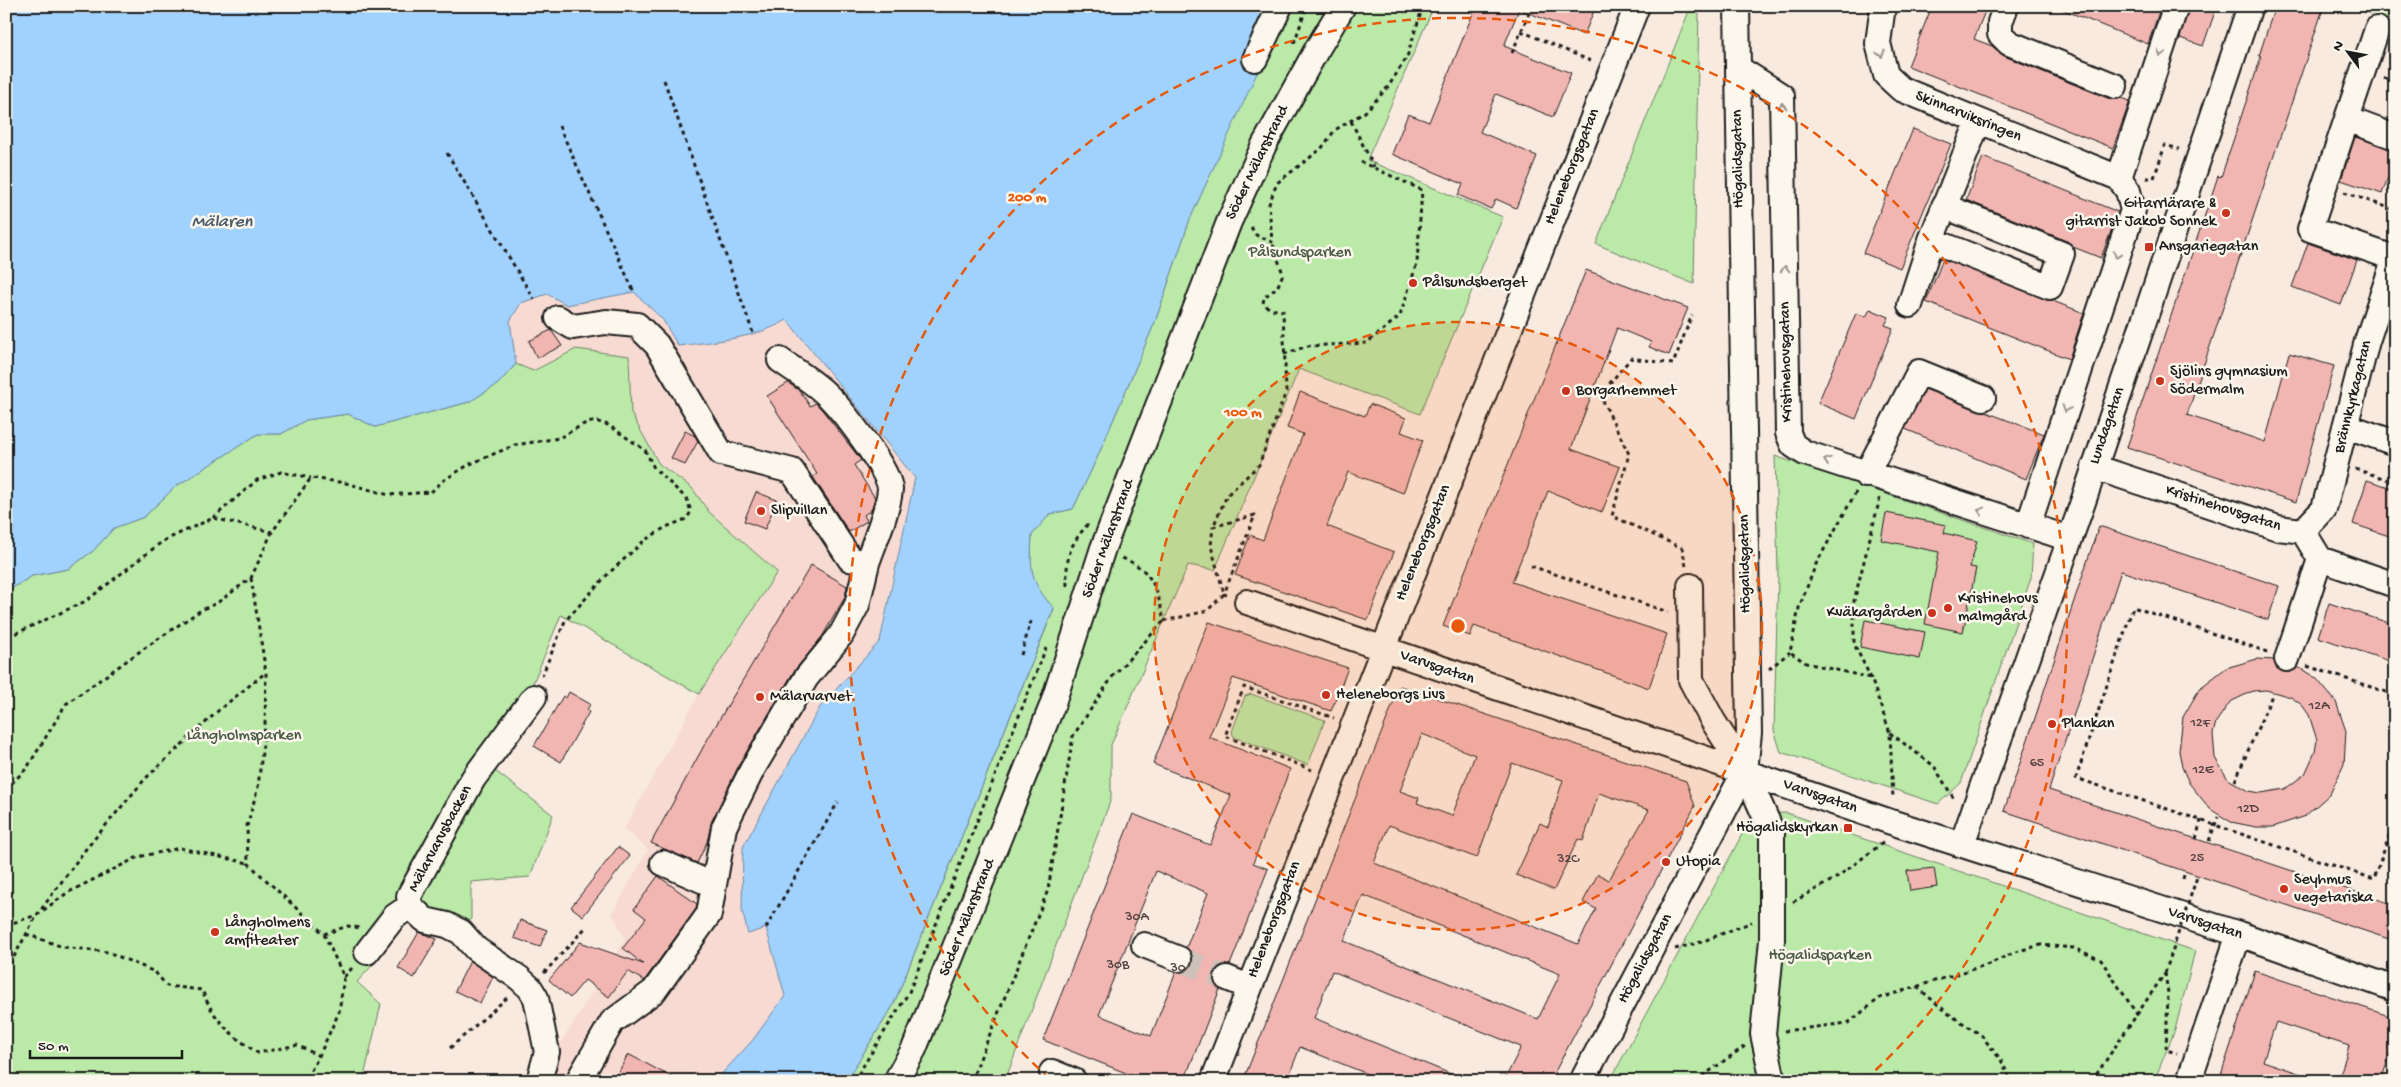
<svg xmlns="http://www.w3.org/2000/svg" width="2401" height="1087" viewBox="0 0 2401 1087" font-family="'Gochi Hand',sans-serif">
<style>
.built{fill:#f7dad2}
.green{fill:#bae9a8;stroke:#6b8262}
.water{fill:#a1d1fd;stroke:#6c89a3}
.building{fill:#f2b6b2;stroke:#1c1c1c;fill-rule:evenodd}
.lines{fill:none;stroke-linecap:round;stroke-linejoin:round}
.minor-tunnel{stroke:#cdc1b9;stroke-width:24;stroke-dasharray:24 12;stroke-linecap:butt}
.minor-casing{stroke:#1c1c1c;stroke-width:28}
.path{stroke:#1c1c1c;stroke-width:3;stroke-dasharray:4 4;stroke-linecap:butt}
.minor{stroke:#fbf7ec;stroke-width:24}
.path-bridge{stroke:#1c1c1c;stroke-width:3;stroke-dasharray:4 4;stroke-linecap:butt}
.oneway{stroke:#97948e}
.ring{fill:none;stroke:#e8590c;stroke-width:2.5;stroke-dasharray:9 6}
.poi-dot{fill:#c8321e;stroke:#fbf7ec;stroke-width:2}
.labels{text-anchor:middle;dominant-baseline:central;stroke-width:5;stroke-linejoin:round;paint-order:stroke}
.number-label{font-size:14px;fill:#524242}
.street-label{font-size:16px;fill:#1c1c1c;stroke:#fbf7ec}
.poi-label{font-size:16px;fill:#1c1c1c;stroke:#fbf7ec;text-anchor:start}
.park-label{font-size:16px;fill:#4b5a46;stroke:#fbf7ec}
.water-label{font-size:18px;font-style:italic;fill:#4b5b6b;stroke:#fbf7ec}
.centre{fill:#e8590c;stroke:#fbf7ec;stroke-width:2.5}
.ring-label{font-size:15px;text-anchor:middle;font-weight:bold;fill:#e8590c;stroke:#fbf7ec;stroke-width:5;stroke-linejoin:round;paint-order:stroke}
</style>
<rect width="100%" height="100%" fill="#f9eae0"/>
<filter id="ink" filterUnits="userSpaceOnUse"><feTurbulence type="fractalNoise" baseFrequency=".02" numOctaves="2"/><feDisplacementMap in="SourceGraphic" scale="10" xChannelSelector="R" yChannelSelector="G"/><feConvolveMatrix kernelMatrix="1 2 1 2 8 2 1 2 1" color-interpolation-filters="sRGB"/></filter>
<g filter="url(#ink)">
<path class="built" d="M634 292 663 320 678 346 734 338 773 328 787 320 915 478 880 641 820 707 743 847 742 910 748 933 766 928 785 996 752 1041 715 1081H547L553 1055 625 940 612 913 648 850 624 829 699 694 777 572 709 512 692 488 659 464 631 413 628 356 576 349 533 371 516 364 510 321 521 303 547 294 567 305Z"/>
<path class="green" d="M1271 6H1434L1367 160 1503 217 1420 414 1299 369 1215 570 1188 565 1111 745V799L1005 1081H846L893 1006 1054 609C1029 581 1030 571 1032 535L1050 514 1073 509 1097 458 1155 322 1190 219 1257 71 1245 66Z
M1691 6H1699L1694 284 1596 244Z
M2347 6H2395L2392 21Z
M576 349 629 356 631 413 659 464 692 488 709 512 777 572 699 694 561 615 529 693 490 767 553 815 530 877 471 882V920L454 922 417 907 398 924 380 957 357 982 381 1004 363 1081H6V592L32 576 68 569 93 551 114 528 144 517 175 487 258 434H281L306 420 348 414 375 427 469 402 498 384 516 364 533 371Z
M1775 456 2033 544 2031 578 1961 783 1938 804 1781 752 1774 730 1778 574Z
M1251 694 1325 720 1308 765 1234 737 1232 732 1245 696Z
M1787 813 2195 951 2175 1030 2154 1081H1610L1753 814Z"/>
<path class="water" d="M6 6H1271L1246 66 1258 71 1190 219 1155 322 1097 458 1073 509 1050 514 1032 535C1030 569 1030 583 1054 608L893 1006 846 1081H715L752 1041 785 996 766 928 748 934 742 910 743 847 820 707 880 641 915 478 787 320C755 339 714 341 678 346L663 320 634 292 567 305 547 294 521 303 510 321 516 364 498 384 469 402 375 427 348 414 306 420 281 434H258L175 487 144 517 114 528 93 551 68 569 32 576 6 592Z"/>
<path class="building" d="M1476 6H1596L1584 35 1519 9 1504 46 1571 73 1553 117 1496 94 1480 132 1537 156 1516 208 1496 199 1491 209 1458 195 1463 184 1392 154 1408 114 1429 122Z
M1932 6H1987L1974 39 1992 46 2004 56 2110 99 2122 98 2130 101 2113 148 1908 66Z
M2054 6H2161L2148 44Z
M2189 6H2217L2203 46 2180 38Z
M2275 6H2324L2187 415 2265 442 2289 353 2334 366 2296 502 2127 447 2218 176 2221 177 2261 57 2259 56Z
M1913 129 1951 144 1900 268 1863 253Z
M2355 137 2395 150V157L2382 194 2341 180Z
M1983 157 2118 212 2101 258 2073 247 2067 241 1966 200Z
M2308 243 2357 260 2341 305 2292 287Z
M1943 259 2084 313 2069 359 1926 302Z
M1586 270 1688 308 1669 355 1649 347 1651 342 1617 328 1571 449 1620 467 1602 512 1548 491 1512 582 1667 634 1649 688 1474 626 1470 636 1443 626Z
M1870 309 1889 317 1885 325 1893 328 1856 419 1818 403 1856 313 1866 317Z
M551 330 562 346 537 358 529 341Z
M788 383 800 391 810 406 816 403 823 411 861 460 854 465 875 498 871 510 864 515 867 521 849 532 813 477 817 474 767 396Z
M1925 389 2044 434 2026 479 1905 429Z
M1300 392 1365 416 1370 404 1406 418 1401 432 1423 440 1403 493 1348 472 1327 526 1394 552 1368 620 1235 575 1250 535 1263 540 1303 434 1287 428Z
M685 431 695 436 698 441 685 465 671 458Z
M2367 480 2395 489V538L2353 524Z
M756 492 777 500 765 529 744 521Z
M1886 513 1946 525 1944 533 1977 541 1970 567 1976 568 1963 632 1925 624 1939 552 1881 540Z
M2099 526 2279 586 2268 620 2121 571 2049 790 2395 905V941L2004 811Z
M811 565 847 586 845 597 822 637 794 671 740 763 712 821 707 842 697 863 651 843 706 742Z
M2329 603 2395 625V663L2318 637Z
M1865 620 1925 632 1920 659 1860 647Z
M1209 622 1348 668 1331 711 1233 678 1209 737 1290 769 1253 863 1268 869 1230 965 1219 967 1214 973V980L1220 989 1184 1081H1135L1136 1077 1043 1040 1133 814 1210 845 1223 815 1231 795 1153 764ZM1156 871 1208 893 1186 948 1192 957V964L1187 970 1176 972 1151 1036 1099 1015Z
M2257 659 2274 660 2276 668 2283 672H2290L2298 667 2316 678 2336 702 2346 731 2344 764 2330 794 2305 816 2273 827H2256L2231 822 2210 809 2189 783 2182 767 2179 751 2183 717 2200 688 2226 668ZM2266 690 2291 697 2302 705 2309 715 2317 740 2315 752 2305 774 2285 789 2261 793 2249 791 2228 779 2215 758 2213 734 2216 722 2230 702 2253 691Z
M1400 686 1686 781 1695 806 1550 1081H1504L1521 1047 1332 971 1314 1018 1468 1081H1385L1300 1047 1287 1081H1243ZM1422 734 1475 755 1452 816 1417 803 1419 798 1400 791ZM1512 763 1563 780 1548 827 1540 823 1516 875 1554 890 1578 839 1583 841 1599 793 1649 810 1609 880 1598 874 1583 902 1596 909 1578 944 1374 863 1389 825 1477 858ZM1363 895 1560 974 1538 1019 1344 941Z
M569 692 590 704 587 710 589 712 561 762 534 746 563 696 566 698Z
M618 847 630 856 583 916 571 907Z
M1934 868 1937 887 1910 891 1907 871Z
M658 876 697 904 696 909 644 981 628 971 609 997 585 980 570 998 549 980 580 942 643 964 623 948 646 918 634 909Z
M520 920 547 930 540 947 514 938Z
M419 932 437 939 414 978 398 968Z
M470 961 493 977 480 1003 455 991Z
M2255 971 2395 1018V1039L2381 1081H2338L2349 1046 2276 1022 2263 1061 2313 1078 2312 1081H2219Z
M628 1054 679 1081H614Z"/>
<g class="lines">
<path class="minor-tunnel" d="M1179 959 1227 978"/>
<defs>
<path id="minor" d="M1883 6 1878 43 1886 75 1901 89 2119 178
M2006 6 2000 22V34L2009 43 2115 86
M2377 29 2310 229 2394 258
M1255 59 1280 6
M1738 68 1782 96 1788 433 1793 445 1805 453 2070 539
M2347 119 2395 137
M2119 178 2176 6
M1944 206 2062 254 2050 287 1931 240 1978 122
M1910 305 1931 240
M558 318 573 327 606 322 637 325 657 345 721 453 792 471 850 559 867 563 857 605 841 635 806 678 752 770 724 827 709 914 654 991 612 1022 578 1081
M780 360C795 371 813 381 826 394 841 408 890 471 890 489 889 508 874 543 867 563
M2347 426 2395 443
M2094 467 2278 528 2303 531
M1866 475 1919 372 1983 398
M2028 526 2133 210 2128 191 2119 178
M2303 531 2324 509 2367 341 2395 257
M2303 531 2320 559 2395 585
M1690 586 1691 680 1713 721 1745 771 1772 832V940L1763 1034 1773 1081
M1247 602 1894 823 2239 934 2395 989
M2287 659 2320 559
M534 697 473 779 409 896 410 906 425 920 447 925 461 932 476 949 519 978 530 988 536 998 547 1052 539 1081
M1962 844 2083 502 2250 6
M663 863 713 885
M1144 945 1179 959
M367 952 394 917 410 906
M1227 978 1249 987
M1052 1072 1074 1081
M896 1081 914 1049 1052 706 1103 548 1229 222 1264 145 1316 51 1343 6
M1213 1081 1637 6
M1582 1081 1745 771 1749 733 1737 6
M2189 1081 2239 934"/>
</defs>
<use href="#minor" class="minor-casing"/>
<path class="path" d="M1448 9 1449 6
M1521 31 1593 62
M1294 43 1307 6
M1512 53 1532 6
M2384 78 2395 82
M664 80 753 333
M1351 121 1374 167
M559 126 634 292
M447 153 534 299
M2146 178H2154L2165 145 2179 149
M2344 192 2395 210
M1251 227 1256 235 1272 242 1269 204 1277 183 1321 149 1335 130 1365 112 1388 87 1407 57 1423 6
M1284 354 1308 346 1367 343 1400 316 1417 263 1422 190 1361 162
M2355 469 2395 482
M1856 492 1816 564 1799 608 1790 652 1806 663 1871 678
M1880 498 1854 601V644L1871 678 1890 733 1893 799
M213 518 257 480 281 472 311 478
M1122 558C1154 570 1157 590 1164 621L1207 611 1224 594 1211 546 1213 527
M1531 566 1668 612
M1686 566 1682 548 1612 516 1629 454 1600 395 1631 358 1673 364 1692 315
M251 578 266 673 265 726 258 787 247 826 248 863 324 934 344 977 339 1012 319 1056 305 1081
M1067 586C1066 556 1069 546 1088 524
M1227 595 1224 594 1255 515 1213 527 1227 495 1259 465 1286 392 1283 311 1271 309 1263 304 1264 297 1277 288 1283 274 1272 242
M8 637 86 601 163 541 213 518 272 532
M2268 652 2133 607 2076 778 2374 879 2395 819
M1021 655 1031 621
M2307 666 2395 695
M1769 669 1790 652
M1890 733 1934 766 1954 799
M1312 770 1225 736 1244 687 1334 718
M2235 781 2273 693
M6 789 27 768 66 704 139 652 201 610 217 603 251 578 272 532 311 478 346 483 389 495 431 492 444 480 470 464 515 445 559 438 584 424 595 421 608 425 645 450 654 468 687 499 691 512 686 519 666 527 645 540 608 574 565 621 541 678
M2196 839 2201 820
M2209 841 2218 817
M2183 879 2185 871
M1793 902 1836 878 1884 842
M6 925 37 915 85 850 145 779 219 710 265 673
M766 928 838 802
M26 934 63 947 108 952 155 972 167 986 202 990C214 1021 231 1035 258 1053L297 1045 319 1056
M324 934 348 926 360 928
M1675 949 1701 942 1752 922
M6 971 37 915 67 893 138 857 180 848 248 863
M544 973 587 926
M2165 973 2168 993 2166 1050 2177 1053
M344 977 353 967
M1917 987 1949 1014 1981 1035 2001 1060 2011 1081
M1784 1031 1848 1023 1880 998 1989 964 2018 951 2041 945 2074 948 2101 960 2138 1016
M450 1048 508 997
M6 1074 9 1081
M854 1081 909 992 1046 648
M971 1081 1048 890 1073 736 1113 676 1164 621
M1696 1081 1745 1046
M2092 1081 2165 973"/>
<use href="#minor" class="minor"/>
<path class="path-bridge" d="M2165 973 2197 877"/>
</g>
<defs><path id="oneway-chevron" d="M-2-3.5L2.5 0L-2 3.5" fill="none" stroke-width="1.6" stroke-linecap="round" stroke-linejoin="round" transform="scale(1.25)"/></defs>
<g class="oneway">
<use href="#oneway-chevron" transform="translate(2161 53) rotate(108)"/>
<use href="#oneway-chevron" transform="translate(1881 54) rotate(75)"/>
<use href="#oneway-chevron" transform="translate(1782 106) rotate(-91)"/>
<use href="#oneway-chevron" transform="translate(2117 255) rotate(109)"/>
<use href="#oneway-chevron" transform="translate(1785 269) rotate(-91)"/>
<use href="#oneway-chevron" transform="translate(2066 409) rotate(108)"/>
<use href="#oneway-chevron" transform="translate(1827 461) rotate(-161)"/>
<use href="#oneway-chevron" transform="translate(1981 511) rotate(-163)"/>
</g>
</g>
<circle cx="1458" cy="626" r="304" fill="#e8590c" fill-opacity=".12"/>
<g class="ring">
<circle cx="1458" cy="626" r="304"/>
<path d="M1050 1079A609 609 0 1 1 1866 1079"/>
</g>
<g class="poi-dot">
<circle cx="2226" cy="213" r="5"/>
<rect x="2144" y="242" width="10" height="10" rx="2.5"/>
<circle cx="1413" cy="283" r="5"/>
<circle cx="2160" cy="381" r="5"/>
<circle cx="1566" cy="391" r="5"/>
<circle cx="761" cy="511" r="5"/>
<circle cx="1948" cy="608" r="5"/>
<circle cx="1932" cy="613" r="5"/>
<circle cx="1326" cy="695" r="5"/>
<circle cx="760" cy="697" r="5"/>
<circle cx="2052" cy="724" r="5"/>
<rect x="1843" y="823" width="10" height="10" rx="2.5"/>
<circle cx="1666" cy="862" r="5"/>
<circle cx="2284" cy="889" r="5"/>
<circle cx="215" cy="932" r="5"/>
</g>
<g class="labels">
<g class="number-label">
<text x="2319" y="706">12A</text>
<text x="2200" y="723">12F</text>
<text x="2037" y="763">65</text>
<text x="2203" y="770">12E</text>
<text x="2248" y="809">12D</text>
<text x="2197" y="858">25</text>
<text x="1568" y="859">32C</text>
<text x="1137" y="917">30A</text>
<text x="1118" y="965">30B</text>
<text x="1178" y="968">30</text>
</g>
<g class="street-label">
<text transform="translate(1968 117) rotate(22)">Skinnarviksringen</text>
<text transform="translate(1739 159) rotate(-91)">Högalidsgatan</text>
<text transform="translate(1258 163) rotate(-64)">Söder Mälarstrand</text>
<text transform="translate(1573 167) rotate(-68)">Heleneborgsgatan</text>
<text transform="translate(1787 362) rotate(-91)">Kristinehovsgatan</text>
<text transform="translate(2354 397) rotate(-76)">Brännkyrkagatan</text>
<text transform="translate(2108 426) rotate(-71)">Lundagatan</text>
<text transform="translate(2223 509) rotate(18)">Kristinehovsgatan</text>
<text transform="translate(1109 539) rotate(-70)">Söder Mälarstrand</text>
<text transform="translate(1424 543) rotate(-68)">Heleneborgsgatan</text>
<text transform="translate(1746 564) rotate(-91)">Högalidsgatan</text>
<text transform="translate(1437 668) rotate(19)">Varvsgatan</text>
<text transform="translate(1820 797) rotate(19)">Varvsgatan</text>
<text transform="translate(441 839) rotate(-62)">Mälarvarvsbacken</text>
<text transform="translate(968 918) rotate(-68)">Söder Mälarstrand</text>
<text transform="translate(1275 920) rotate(-69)">Heleneborgsgatan</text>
<text transform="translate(2205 924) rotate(18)">Varvsgatan</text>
<text transform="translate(1646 959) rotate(-62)">Högalidsgatan</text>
</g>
<g class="poi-label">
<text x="2216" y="204" text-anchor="end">Gitarrlärare &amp;<tspan x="2216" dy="18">gitarrist Jakob Sonnek</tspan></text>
<text x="2159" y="247">Ansgariegatan</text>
<text x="1423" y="283">Pålsundsberget</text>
<text x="2170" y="372">Sjölins gymnasium<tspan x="2170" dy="18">Södermalm</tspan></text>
<text x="1576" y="391">Borgarhemmet</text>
<text x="771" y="511">Slipvillan</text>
<text x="1958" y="599">Kristinehovs<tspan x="1958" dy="18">malmgård</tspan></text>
<text x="1922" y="613" text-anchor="end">Kväkargården</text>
<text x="1336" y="695">Heleneborgs Livs</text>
<text x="770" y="697">Mälarvarvet</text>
<text x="2062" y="724">Plankan</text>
<text x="1838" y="828" text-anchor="end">Högalidskyrkan</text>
<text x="1676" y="862">Utopia</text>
<text x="2294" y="880">Seyhmus<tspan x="2294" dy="18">vegetariska</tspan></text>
<text x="225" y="923">Långholmens<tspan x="225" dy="18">amfiteater</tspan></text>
</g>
<g class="park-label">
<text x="1300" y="253">Pålsundsparken</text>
<text x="244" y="736">Långholmsparken</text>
<text x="1820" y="956">Högalidsparken</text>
</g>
<g class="water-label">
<text x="222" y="222">Mälaren</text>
</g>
</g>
<circle cx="1458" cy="626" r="8" class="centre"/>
<g class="ring-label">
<text x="1027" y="201">200 m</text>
<text x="1243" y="416">100 m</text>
</g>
<rect width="2401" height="1087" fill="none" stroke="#fbf7ec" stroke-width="25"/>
<rect x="12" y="12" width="2376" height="1062" fill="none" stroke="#1c1c1c" stroke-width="2" filter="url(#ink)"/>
<g transform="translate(2348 52) rotate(302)" stroke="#fbf7ec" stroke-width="4" paint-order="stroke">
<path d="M0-4L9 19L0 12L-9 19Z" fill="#1c1c1c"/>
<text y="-8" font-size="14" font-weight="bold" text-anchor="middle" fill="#1c1c1c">N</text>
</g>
<path d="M30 1050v8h152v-8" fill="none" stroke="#1c1c1c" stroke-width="2.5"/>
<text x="38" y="1050" font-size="15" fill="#1c1c1c" stroke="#fbf7ec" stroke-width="4" paint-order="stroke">50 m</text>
</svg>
